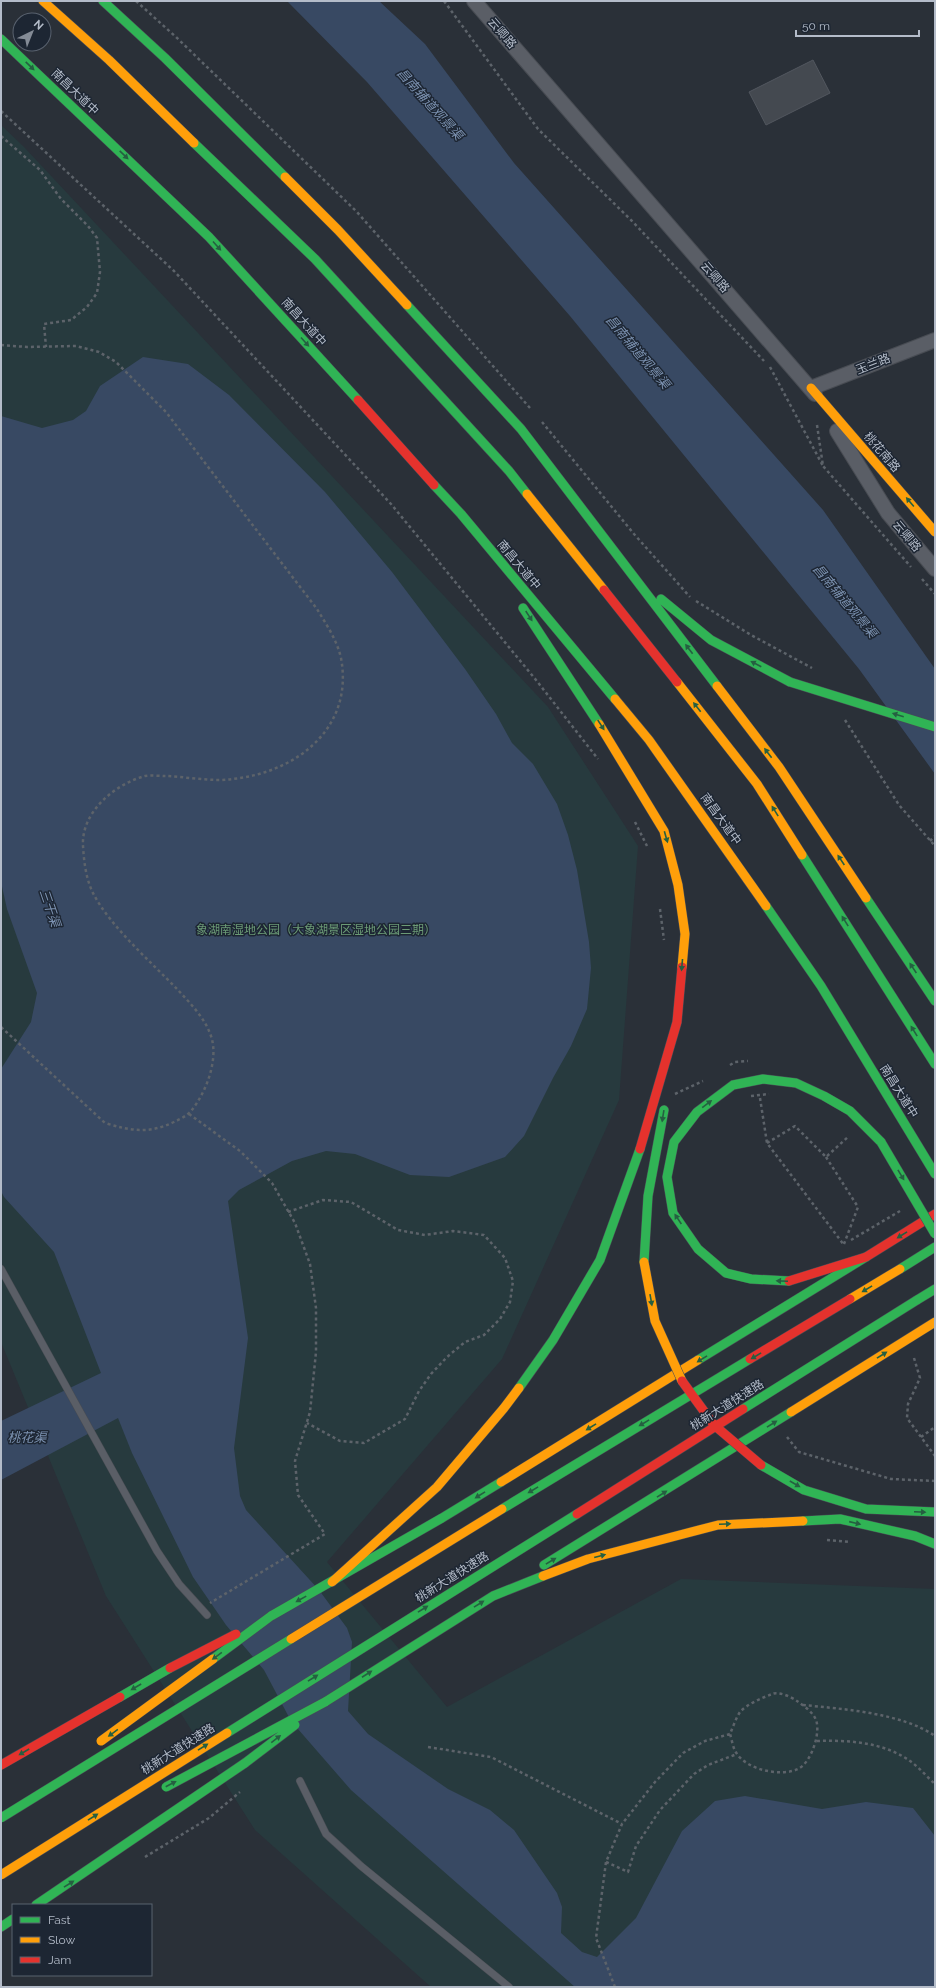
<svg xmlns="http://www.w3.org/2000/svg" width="936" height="1988" viewBox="0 0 936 1988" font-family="Raleway,'Noto Sans SC',sans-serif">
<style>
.green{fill:#273a3e}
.water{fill:#384963}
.building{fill:#444950;stroke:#52575f}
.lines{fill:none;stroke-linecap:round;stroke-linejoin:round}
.lane-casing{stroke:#484c53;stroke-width:8}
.street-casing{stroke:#484c53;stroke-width:16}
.fast-casing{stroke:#484c55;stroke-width:10}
.slow-casing{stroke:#484c55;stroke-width:10}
.jam-casing{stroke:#484c55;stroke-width:10}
.path{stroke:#5d636a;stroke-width:2.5;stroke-dasharray:3 3;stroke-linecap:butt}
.lane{stroke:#5a5e66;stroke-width:7}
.street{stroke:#5a5e66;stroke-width:14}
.fast{stroke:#30b455;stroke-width:9}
.slow{stroke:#ff9f0a;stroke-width:9}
.jam{stroke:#e5322d;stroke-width:9}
.fast-bridge-casing{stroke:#484c55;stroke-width:10;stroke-linecap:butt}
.slow-bridge-casing{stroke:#484c55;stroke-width:10;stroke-linecap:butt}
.jam-bridge-casing{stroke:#484c55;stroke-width:10;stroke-linecap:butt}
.path-bridge{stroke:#5d636a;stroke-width:2.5;stroke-dasharray:3 3;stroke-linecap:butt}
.fast-bridge{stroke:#30b455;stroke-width:9}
.slow-bridge{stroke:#ff9f0a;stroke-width:9}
.jam-bridge{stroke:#e5322d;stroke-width:9}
.oneway{fill:#255f41}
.labels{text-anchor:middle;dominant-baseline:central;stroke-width:3;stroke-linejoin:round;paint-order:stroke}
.street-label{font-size:12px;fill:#b4bcc9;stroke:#1d2633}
.park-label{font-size:12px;fill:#6b9a76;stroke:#1d2633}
.water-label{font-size:13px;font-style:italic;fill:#7c92b1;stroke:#1d2633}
</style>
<rect width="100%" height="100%" fill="#2a3038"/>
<path class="green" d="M1 125 24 147 548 707 638 846 619 1100 502 1359 327 1562 447 1707 681 1579 935 1589V1987H431L255 1830 106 1596 1 1342Z"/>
<path class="water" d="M287 1H379L425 44 514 163 823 510 935 669V774L859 669 570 316 367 82Z
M143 357 188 364 229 395 325 492 392 572 465 669 496 714 512 743 533 764 557 804 568 835 577 870 589 942 591 968 587 1009 571 1046 553 1078 524 1136 505 1157 449 1177 410 1175 355 1154 326 1151 292 1161 239 1190 228 1201 248 1338 234 1448 240 1496 246 1510 319 1590 347 1628 352 1642 348 1711 368 1734 448 1789 490 1810 514 1830 557 1893 562 1907 561 1933 582 1952 597 1957 636 1918 682 1831 715 1801 745 1796 822 1809 866 1802 913 1808 935 1836V1987H575L351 1790 291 1721 264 1670 226 1625 193 1577 132 1453 118 1418 1 1480V1421L101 1373 54 1252 4 1197 1 1191V1069L31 1022 37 993 7 909 1 882V416L42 428 73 420 86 411 100 386Z"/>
<path class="building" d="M813 60 830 93 766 125 749 92Z"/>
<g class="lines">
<defs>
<path id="lane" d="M1 1269 157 1551 179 1584 207 1615
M300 1781 326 1834 361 1866 509 1987"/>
<path id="street" d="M474 1 815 394
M811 388 935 340
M837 431 888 513 935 569"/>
<path id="fast" d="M103 1 165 58 285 177
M1 39 209 237 358 400
M194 143 315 259 509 471 527 494
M407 305 521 429 717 686
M434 485 461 514 615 699
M661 599 711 640 790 682
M523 608 599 724
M802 855 935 1064
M866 898 935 1001
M766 906 821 986 935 1174
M644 1262 648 1196 664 1110
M900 1269 935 1247
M789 1281 751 1279 726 1273 698 1249 673 1213 667 1177 674 1142 697 1112 733 1085 763 1079 796 1083 824 1096 850 1111 881 1142
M917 1300 935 1289
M698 1360 866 1257
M519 1388 553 1340 600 1260 640 1149
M761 1465 804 1490 866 1509 935 1512
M803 1521 840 1519 915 1536 935 1544
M544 1565 791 1412
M271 1616 442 1518 501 1482
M120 1697 170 1668
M325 1702 493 1596 543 1576
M36 1905 245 1763
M1 1927 13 1919"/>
<path id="slow" d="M43 1 109 60 194 143
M285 177 338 230 407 305
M811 388 935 532
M527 494 604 590
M677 682 757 784 802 855
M717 686 779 767 866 898
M615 699 649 740 766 906
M599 724 664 831 678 885 685 934 682 967
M791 1412 935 1322
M501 1482 698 1360
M543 1576 588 1559 718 1525 803 1521
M332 1582 437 1487 504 1408 519 1388"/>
<path id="jam" d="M358 400 434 485
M604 590 677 682
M640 1149 677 1022 682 967
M789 1281 866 1257 935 1214
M1 1765 120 1697"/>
</defs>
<use href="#lane" class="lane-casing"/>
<use href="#street" class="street-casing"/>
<use href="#fast" class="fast-casing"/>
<use href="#slow" class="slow-casing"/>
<use href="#jam" class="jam-casing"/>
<path class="path" d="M136 1 176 37 357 212 530 408
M444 1 538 129 632 221 764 361
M1 111 174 271 391 504 536 680 598 759
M1 136 40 170 61 199 88 226 97 238 100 272 97 293 87 307 71 320 44 324 46 347
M1 345 27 347 76 346 99 352 116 362 166 412 317 609C326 624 337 640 341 658 354 728 297 772 233 779 212 782 188 777 166 776 160 776 152 775 145 776 115 784 81 812 83 846 84 862 86 880 94 895 112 928 150 961 177 989 190 1003 205 1018 211 1036 219 1059 206 1093 191 1111 187 1116 180 1119 174 1122 149 1134 131 1131 105 1123L1 1027
M770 367 823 466
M542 422 634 534 690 597
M817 425 823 466 911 567
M922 579 935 594
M696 601 751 635 812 668
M845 720 899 805 935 846
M635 822 647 846
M930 841 935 836
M660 909 664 940
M730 1065 735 1062 748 1061
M675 1094 703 1081
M760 1098 767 1143 844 1245
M189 1114 240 1151 272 1183 295 1223 310 1264 316 1308V1352L310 1412 295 1461 298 1495 325 1534 210 1603
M767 1143 795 1126 826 1157 849 1136
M826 1157 858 1207 844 1244
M288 1212 323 1200 351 1202 398 1230 425 1235 453 1231 484 1235 505 1258 513 1281 510 1302 500 1319 484 1335 465 1342 447 1357 431 1374 419 1391 405 1419 364 1443 340 1441 307 1423
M851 1240 900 1211
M914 1358 920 1378 908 1404 907 1418 935 1456
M787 1437 799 1452 891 1479 935 1481
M921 1437 935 1427
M827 1540 850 1542
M803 1705C843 1709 902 1713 935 1736
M817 1741C848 1740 881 1742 907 1759 917 1765 926 1776 935 1784
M428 1747 491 1757 622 1824
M145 1857 209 1818 240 1792
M606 1862 628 1872 636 1846 660 1810 694 1774 708 1765 737 1754
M615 1987 596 1938 606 1862 622 1824 655 1782 683 1753 705 1741 730 1734C733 1727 736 1718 740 1712 747 1704 762 1698 772 1694 779 1691 791 1697 797 1701 804 1706 813 1712 816 1720 821 1733 811 1763 798 1769 781 1777 748 1770 737 1754 733 1749 732 1740 730 1734"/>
<use href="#lane" class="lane"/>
<use href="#street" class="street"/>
<use href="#fast" class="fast"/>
<use href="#slow" class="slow"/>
<use href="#jam" class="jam"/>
<defs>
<path id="fast-bridge" d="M790 682 935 727
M881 1142 935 1234
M743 1409 917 1300
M502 1509 750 1359
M213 1659 271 1616
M227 1733 577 1514
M245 1763 295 1725
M166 1787 325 1702
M1 1818 291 1639"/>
<path id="slow-bridge" d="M644 1262 655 1321 682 1381
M850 1299 900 1269
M291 1639 502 1509
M101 1741 213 1659
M1 1875 227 1733"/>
<path id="jam-bridge" d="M750 1359 850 1299
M682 1381 714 1425 761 1465
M577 1514 743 1409
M170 1668 236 1634"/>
</defs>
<use href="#fast-bridge" class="fast-bridge-casing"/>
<use href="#slow-bridge" class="slow-bridge-casing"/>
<use href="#jam-bridge" class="jam-bridge-casing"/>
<path class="path-bridge" d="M751 1096 769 1094"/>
<use href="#fast-bridge" class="fast-bridge"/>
<use href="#slow-bridge" class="slow-bridge"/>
<use href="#jam-bridge" class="jam-bridge"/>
</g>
<defs><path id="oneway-solid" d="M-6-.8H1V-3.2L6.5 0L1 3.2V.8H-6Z"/></defs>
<g class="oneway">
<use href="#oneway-solid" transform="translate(30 66) rotate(44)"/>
<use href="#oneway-solid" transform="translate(124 155) rotate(44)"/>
<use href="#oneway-solid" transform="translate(217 246) rotate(48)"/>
<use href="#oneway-solid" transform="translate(305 342) rotate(48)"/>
<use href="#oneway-solid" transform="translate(910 502) rotate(-130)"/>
<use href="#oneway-solid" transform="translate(529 616) rotate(57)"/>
<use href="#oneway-solid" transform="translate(689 649) rotate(-127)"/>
<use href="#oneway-solid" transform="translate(756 664) rotate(-152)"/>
<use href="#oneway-solid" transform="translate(697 707) rotate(-128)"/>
<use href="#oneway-solid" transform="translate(898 715) rotate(-163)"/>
<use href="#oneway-solid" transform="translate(601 725) rotate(57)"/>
<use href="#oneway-solid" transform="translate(768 753) rotate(-127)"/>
<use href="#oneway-solid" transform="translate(775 811) rotate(-122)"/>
<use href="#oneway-solid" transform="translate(666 837) rotate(74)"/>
<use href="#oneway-solid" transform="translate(841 860) rotate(-124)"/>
<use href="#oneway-solid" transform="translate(845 921) rotate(-122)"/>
<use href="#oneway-solid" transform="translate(682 965) rotate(95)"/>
<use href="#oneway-solid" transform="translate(913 968) rotate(-124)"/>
<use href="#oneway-solid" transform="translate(914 1031) rotate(-122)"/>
<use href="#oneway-solid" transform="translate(707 1104) rotate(-37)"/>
<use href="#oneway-solid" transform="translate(663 1116) rotate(99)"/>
<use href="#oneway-solid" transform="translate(901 1175) rotate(59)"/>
<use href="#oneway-solid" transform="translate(678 1219) rotate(-124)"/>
<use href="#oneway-solid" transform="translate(902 1235) rotate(148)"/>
<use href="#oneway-solid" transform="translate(782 1281) rotate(-177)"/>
<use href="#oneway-solid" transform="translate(867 1289) rotate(149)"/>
<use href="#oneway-solid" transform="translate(651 1300) rotate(80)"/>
<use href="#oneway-solid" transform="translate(882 1355) rotate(-32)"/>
<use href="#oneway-solid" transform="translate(756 1356) rotate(149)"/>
<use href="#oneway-solid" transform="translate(702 1359) rotate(148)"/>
<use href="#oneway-solid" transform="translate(644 1423) rotate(149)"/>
<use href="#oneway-solid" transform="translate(772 1424) rotate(-32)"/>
<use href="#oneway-solid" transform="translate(591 1427) rotate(148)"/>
<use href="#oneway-solid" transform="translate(795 1484) rotate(30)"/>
<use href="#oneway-solid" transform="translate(533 1490) rotate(149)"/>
<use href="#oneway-solid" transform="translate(662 1494) rotate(-32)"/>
<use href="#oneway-solid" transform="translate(480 1495) rotate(148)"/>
<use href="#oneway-solid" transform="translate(920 1512) rotate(3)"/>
<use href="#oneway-solid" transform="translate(855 1523) rotate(13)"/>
<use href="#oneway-solid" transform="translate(725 1524) rotate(-3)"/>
<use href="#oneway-solid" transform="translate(600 1556) rotate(-15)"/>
<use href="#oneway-solid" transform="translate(551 1561) rotate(-31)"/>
<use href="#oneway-solid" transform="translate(301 1599) rotate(151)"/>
<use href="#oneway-solid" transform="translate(479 1604) rotate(-32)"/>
<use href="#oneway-solid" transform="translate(423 1609) rotate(-32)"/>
<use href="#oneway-solid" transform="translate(217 1656) rotate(144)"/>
<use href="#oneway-solid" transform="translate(367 1674) rotate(-33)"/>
<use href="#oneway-solid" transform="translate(313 1678) rotate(-32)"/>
<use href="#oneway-solid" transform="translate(136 1687) rotate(150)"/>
<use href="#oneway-solid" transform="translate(113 1733) rotate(144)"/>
<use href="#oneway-solid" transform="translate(276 1739) rotate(-38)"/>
<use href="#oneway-solid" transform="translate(203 1747) rotate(-32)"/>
<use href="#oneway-solid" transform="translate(24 1752) rotate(150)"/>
<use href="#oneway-solid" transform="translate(171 1784) rotate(-28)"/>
<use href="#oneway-solid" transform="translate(93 1817) rotate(-32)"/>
<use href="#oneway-solid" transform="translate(69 1884) rotate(-32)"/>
</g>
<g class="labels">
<g class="street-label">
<text transform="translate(502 33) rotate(49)">云卿路</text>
<text transform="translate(75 92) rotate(44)">南昌大道中</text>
<text transform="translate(715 277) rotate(49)">云卿路</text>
<text transform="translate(304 322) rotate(48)">南昌大道中</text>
<text transform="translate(873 364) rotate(-21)">玉兰路</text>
<text transform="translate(882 452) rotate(49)">桃花南路</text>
<text transform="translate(907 536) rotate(50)">云卿路</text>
<text transform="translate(519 565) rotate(50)">南昌大道中</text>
<text transform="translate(721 819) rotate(54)">南昌大道中</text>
<text transform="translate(899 1091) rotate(58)">南昌大道中</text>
<text transform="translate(727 1405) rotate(-32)">桃新大道快速路</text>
<text transform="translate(452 1577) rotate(-32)">桃新大道快速路</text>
<text transform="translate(178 1749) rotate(-32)">桃新大道快速路</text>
</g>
<g class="park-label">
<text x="316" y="930">象湖南湿地公园（大象湖景区湿地公园三期）</text>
</g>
<g class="water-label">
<text transform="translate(430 104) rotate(48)">昌南辅道观景渠</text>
<text transform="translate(638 352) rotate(50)">昌南辅道观景渠</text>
<text transform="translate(845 601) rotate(50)">昌南辅道观景渠</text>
<text transform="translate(50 908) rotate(71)">三干渠</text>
<text x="27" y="1437">桃花渠</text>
</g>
</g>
<rect width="936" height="1988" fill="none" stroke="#b4bcc9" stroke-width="4"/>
<rect x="12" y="1904" width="140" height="72" fill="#1d2633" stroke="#59626f"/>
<rect x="20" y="1917" width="20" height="6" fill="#30b455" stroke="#59626f"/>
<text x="48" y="1924" font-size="12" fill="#b4bcc9">Fast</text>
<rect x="20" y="1937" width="20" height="6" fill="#ff9f0a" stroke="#59626f"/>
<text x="48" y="1944" font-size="12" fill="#b4bcc9">Slow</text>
<rect x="20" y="1957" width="20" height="6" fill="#e5322d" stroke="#59626f"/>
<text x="48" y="1964" font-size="12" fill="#b4bcc9">Jam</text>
<g transform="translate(32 32) rotate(43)"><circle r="19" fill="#1d2633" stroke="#59626f"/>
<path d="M0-3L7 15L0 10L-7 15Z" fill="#848b96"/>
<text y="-6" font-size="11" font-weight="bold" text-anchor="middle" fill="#b4bcc9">N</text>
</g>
<path d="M796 30v6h123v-6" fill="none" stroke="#b4bcc9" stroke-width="2"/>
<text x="802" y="30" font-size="12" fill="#b4bcc9" stroke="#1d2633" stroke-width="3" paint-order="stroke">50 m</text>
</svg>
